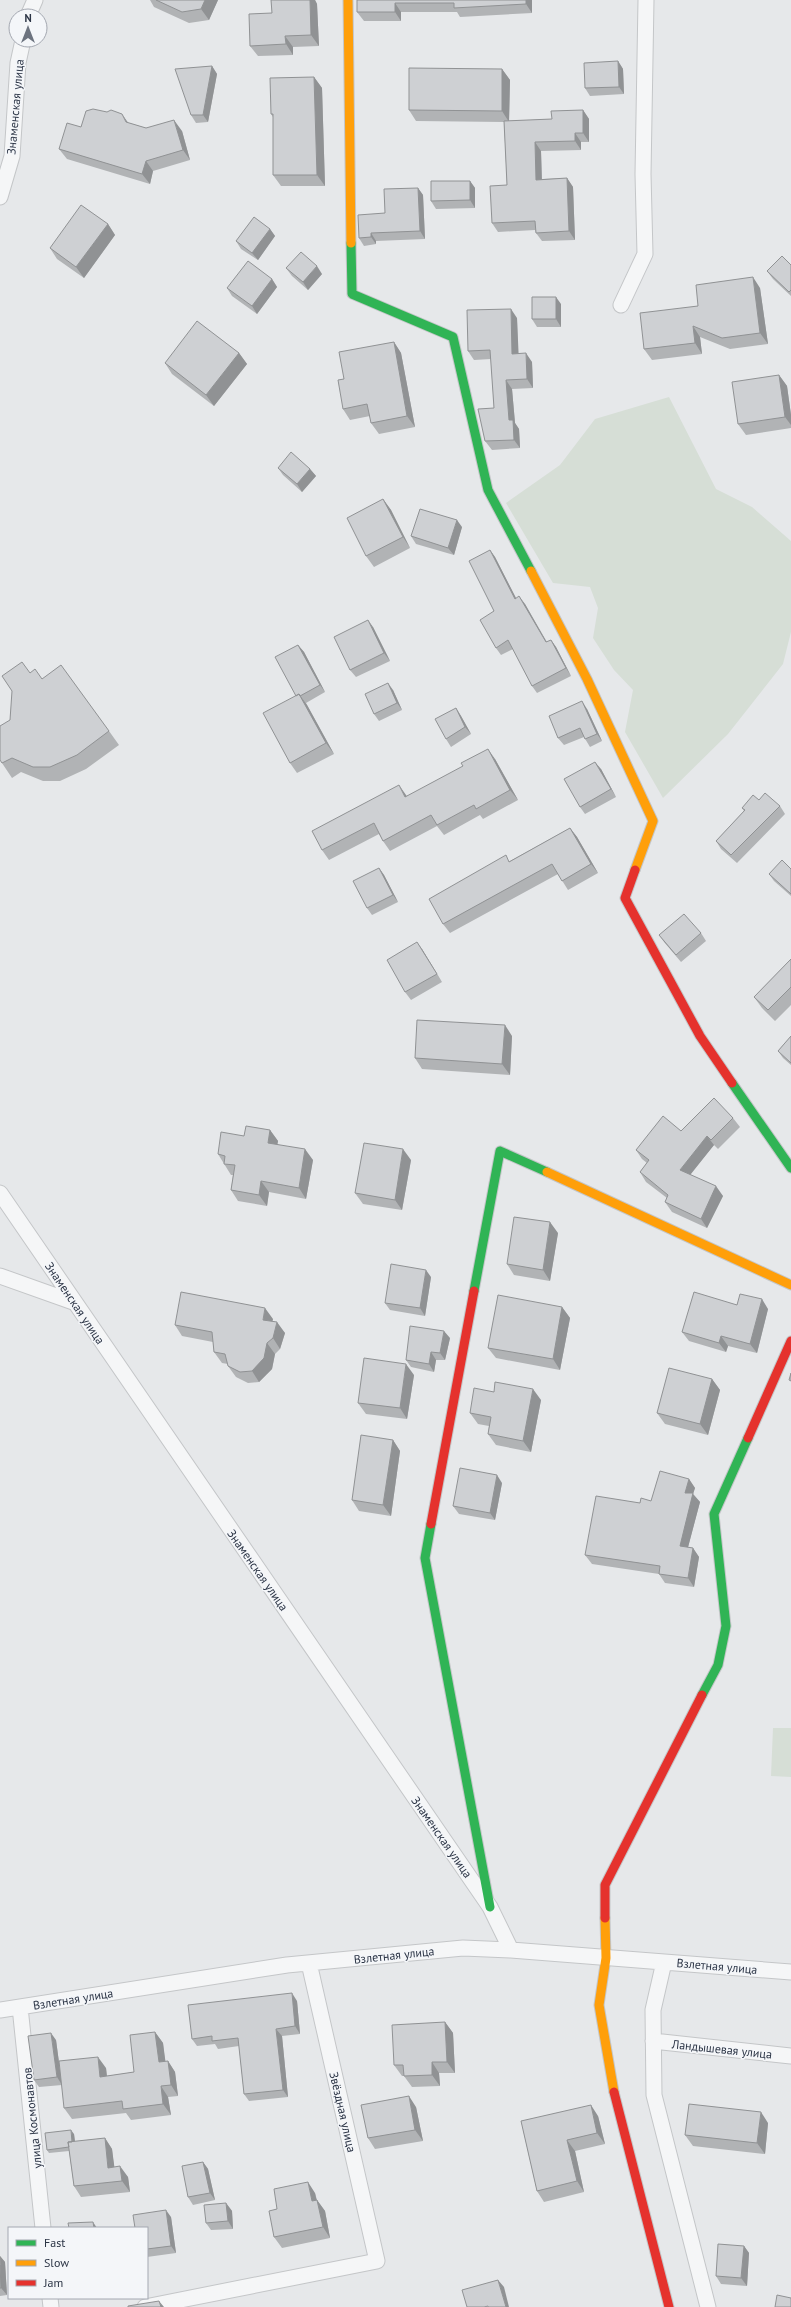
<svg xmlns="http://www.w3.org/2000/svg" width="791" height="2307" viewBox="0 0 791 2307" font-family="'PT Sans',sans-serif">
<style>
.green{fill:#d6ded6}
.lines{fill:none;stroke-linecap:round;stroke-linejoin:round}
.street-casing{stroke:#c4c6c8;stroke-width:17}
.fast-casing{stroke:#c4c6c8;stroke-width:11}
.slow-casing{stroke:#c4c6c8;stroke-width:11}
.jam-casing{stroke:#c4c6c8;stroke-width:11}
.street{stroke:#f5f6f7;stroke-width:15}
.fast{stroke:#30b455;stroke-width:9}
.slow{stroke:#ff9f0a;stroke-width:9}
.jam{stroke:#e5322d;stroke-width:9}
.wall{fill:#b1b3b5}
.shaded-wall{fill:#909294}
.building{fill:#ced0d3;stroke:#909294}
.labels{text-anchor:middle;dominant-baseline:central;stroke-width:3;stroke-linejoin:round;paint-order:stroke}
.street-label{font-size:12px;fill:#2b3445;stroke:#f4f6f9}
</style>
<rect width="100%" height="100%" fill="#e6e8ea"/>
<path class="green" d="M669 397 716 489 752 507 791 541V632L783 664 728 734 663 798 625 732 633 690 614 670 593 638 598 608 590 587 553 583 506 503 560 465 595 419Z
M773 1728H791V1777L771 1776Z"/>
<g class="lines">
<defs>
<path id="street" d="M28 16 35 0
M0 197 12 156 18 63 23 40
M621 305 645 254 643 174 646 0
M0 1193 490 1907 511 1950
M0 1276 73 1302
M664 1962 653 2010 654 2095 708 2307
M20 2007 43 2228
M0 2010 287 1965 463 1948 511 1950 791 1972
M653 2041 791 2056
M50 2298 51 2307
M145 2307 377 2261 309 1963"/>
<path id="fast" d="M351 243 352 294 453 337 488 490 531 571
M732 1083 791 1168
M474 1291 500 1151 547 1172
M431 1524 425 1558 490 1907
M702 1695 718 1665 726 1626 714 1514 748 1438"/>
<path id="slow" d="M348 0 351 243
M531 571 587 679 653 821 635 870
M547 1172 791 1285
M605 1918 606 1958 599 2005 614 2092"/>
<path id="jam" d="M635 870 625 898 700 1036 732 1083
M748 1438 791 1341
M431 1524 474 1291
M605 1918V1885L702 1695
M614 2092 669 2307"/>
</defs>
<use href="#street" class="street-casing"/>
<use href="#fast" class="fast-casing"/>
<use href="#slow" class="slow-casing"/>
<use href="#jam" class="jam-casing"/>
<use href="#street" class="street"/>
<use href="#fast" class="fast"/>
<use href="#slow" class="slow"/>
<use href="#jam" class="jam"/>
</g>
<path class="wall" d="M150 0H218L209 20 189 23 154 7Z
M271 0H315L317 4 319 46 293 47V55L258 56 250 46 272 13Z
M357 0H532V13L460 17 457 12H401V21H364L357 12Z
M618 61 623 69 624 94 590 96 585 88Z
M212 66 217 74 208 122 196 123 191 115Z
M502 69 510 80 509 121 552 119 583 110 589 119V142H581V150L541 151 542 179 567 178 573 187 575 240 542 241 536 233 535 230 498 232 492 223 507 185 504 122 416 121 409 110Z
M314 77 322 88 325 186H281L273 175V117L271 114Z
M129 123 146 128 182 131 190 160 153 171 150 184 67 159 59 149 81 127Z
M470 181 475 188V208L436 209 431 201Z
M418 188 423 195 425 239 376 241V244L364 246 359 238 385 213Z
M108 224 115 235 84 278 57 259 50 248Z
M270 229 275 236 258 260 241 249 236 241Z
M791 265V296L773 279 767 271Z
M286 268 322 274 308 290 292 276Z
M272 279 277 287 257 314 232 296 227 288Z
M760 288 768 344 730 349 700 337 702 354 652 360 644 349 698 306Z
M561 304V327H537L532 319Z
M517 318 518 354 532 362 533 388 512 389 515 423 519 429 520 448 492 450 485 441 494 408 491 359 474 360 468 351Z
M394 342 401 353 415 427 379 434 371 423 370 416 350 420 343 409 344 379Z
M239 353 247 364 214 406 172 374 165 363Z
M779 375 787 386 791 415V428L746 435 738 424Z
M278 468 310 469 316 476 302 492 283 475Z
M383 499 391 510 410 548 374 567 366 556Z
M462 527 454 555 416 544 411 536Z
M490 550 495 557 516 598 525 604 547 642 551 640 556 647 571 676 537 693 532 686 513 649 501 655 496 648Z
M373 627 390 661 356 677 350 670Z
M298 645 304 652 325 692 306 703 334 754 297 773 290 763 296 696Z
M30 673 42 679 109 731 119 745 86 769 60 781H43L21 772 12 778 2 763 10 720Z
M393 690 402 710 379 721 374 714Z
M456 708 461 716 471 734 451 747 446 739Z
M587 709 602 741 590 747 584 737 564 745 558 738Z
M495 759 518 800 483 819 480 815 444 835 437 826 390 851 383 841 379 834 329 860 322 850 407 796Z
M601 769 616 797 585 814 580 807Z
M759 800 780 806 785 814 737 863 721 849 716 841 744 811 742 808Z
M570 828 577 837 598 873 568 890 558 874 450 933 443 924 510 861Z
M379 868 384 875 398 902 372 915 367 908Z
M791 869V896L774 881 769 874Z
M701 933 706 941 681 962 664 942 659 935Z
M422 949 442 982 411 1000 405 992Z
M791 959V1005L775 1021 762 1008 754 997Z
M512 1036 510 1075 422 1069 415 1058Z
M791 1036V1065L783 1058 778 1051Z
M733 1118 740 1127 718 1149 714 1145 690 1174 723 1196 707 1228 672 1212 665 1202 667 1198 646 1182 640 1172 647 1163 642 1159 636 1150 681 1131Z
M270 1130 278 1141 277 1144 313 1160 306 1199 269 1192 267 1206 238 1201 231 1190 233 1175H231L218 1154 244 1136Z
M411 1160 402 1210 363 1204 355 1193Z
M558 1233 550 1281 514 1275 507 1264Z
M431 1277 425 1316 390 1310 385 1303Z
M737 1305 768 1309 757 1353 728 1346 726 1352 689 1341 682 1332Z
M562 1307 570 1318 560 1370 496 1358 488 1348Z
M273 1319 272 1321 285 1333 280 1349 275 1354 272 1369 259 1382 248 1383 236 1377 228 1366V1364L222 1363 214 1352 213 1342 182 1336 175 1325Z
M450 1338 445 1360H436L434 1372 411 1367 406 1360Z
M414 1375 407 1419 366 1414 358 1403Z
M712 1379 720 1390 708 1435 665 1424 657 1413Z
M494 1392 541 1400 531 1452 496 1445 488 1434 489 1426 478 1424 470 1413Z
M393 1440 400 1451 391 1516 359 1511 352 1500Z
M689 1479 695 1488 693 1494 700 1502 688 1547 693 1548 699 1557 694 1587 665 1583 659 1574 592 1564 585 1555 640 1503 651 1501Z
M502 1483 495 1520 459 1514 453 1506Z
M297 2001 300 2034 282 2036 288 2097 249 2101 244 2094 239 2046 218 2049 215 2044 197 2046 192 2039Z
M445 2022 453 2033 455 2073H439L440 2086 412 2087 404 2076H402L394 2065Z
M155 2032 163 2043 165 2062 168 2061 175 2072 178 2096 168 2097 171 2115 131 2120 126 2113 72 2119 64 2108 106 2068 107 2076 134 2072Z
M56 2040 62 2085 39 2087 34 2080Z
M416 2107 423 2141 375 2149 368 2138Z
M598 2116 605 2144 575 2151 584 2192 544 2202 537 2191 521 2121Z
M768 2123 765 2154 693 2146 685 2135Z
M74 2134 75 2142 105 2138 112 2149 114 2167 128 2177 130 2192 81 2197 74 2186 69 2151 49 2153 47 2150Z
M203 2162 208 2169 215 2200 193 2205 188 2197Z
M315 2193 317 2200 325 2211 330 2238 282 2248 274 2237 277 2209Z
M226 2203 232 2211 233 2229 211 2230 206 2223Z
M171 2217 176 2253 147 2257V2228Z
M744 2246 749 2253 747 2286 721 2284 716 2276Z
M0 2256 5 2262 7 2295 0 2296Z"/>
<path class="shaded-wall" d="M205 0H218L209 20 201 9Z
M310 0H315L317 4 319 46 311 35Z
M526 0H532V13L526 4Z
M395 3 401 12V21L395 12Z
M285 36 293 47V55L286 44Z
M618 61 623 69 624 94 619 87Z
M212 66 217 74 208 122 203 115Z
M502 69 510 80 509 122 502 111Z
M314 77 322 88 325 186 317 175Z
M583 110 589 119V142L583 133Z
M122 114 129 124 126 122Z
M174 120 182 131 190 160 183 150Z
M575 133 581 142V150L575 141Z
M535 142 541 151 542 188 536 180Z
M146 161 153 171 150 184 142 174Z
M567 178 573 187 575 240 569 231Z
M470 181 475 188V208L470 200Z
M418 188 423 195 425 239 420 231Z
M108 224 115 235 84 278 76 267Z
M270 229 275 236 258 260 252 253Z
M371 233 376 241V244L371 237Z
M317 266 322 274 308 290 303 282Z
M753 277 760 288 768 344 760 333Z
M272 279 277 287 257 314 252 306Z
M556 297 561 304V327L556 319Z
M511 309 517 318 519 363 512 354Z
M693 326 700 337 702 354 695 343Z
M394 342 401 353 415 427 407 416Z
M239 353 247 364 214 406 206 395Z
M526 353 532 362 533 388 527 379Z
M779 375 787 386 791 415V425L785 417Z
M506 380 512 389 515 423 519 429 520 448 514 440 509 420Z
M310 469 316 476 302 492 297 484Z
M383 499 391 510 410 548 403 537Z
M457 520 462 527 454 555 448 548Z
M490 550 495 557 520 606 515 599Z
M519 596 525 604 551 650 546 642Z
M368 620 373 627 390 661 384 653Z
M551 640 556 647 571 676 566 668Z
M298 645 304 652 325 692 320 685Z
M388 683 393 690 402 710 397 703Z
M299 694 307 705 334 754 326 743Z
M582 701 587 709 602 741 597 734Z
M456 708 461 716 471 734 465 727Z
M488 749 495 759 518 800 510 790Z
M595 762 601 769 616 797 611 789Z
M399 785 406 795 413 807 405 797Z
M570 828 577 837 598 873 591 864Z
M379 868 384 875 398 902 393 895Z
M417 942 422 949 442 982Z
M505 1025 512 1036 510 1075 502 1064Z
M270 1130 278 1141 276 1154 268 1143Z
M707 1136 714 1145 687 1179 680 1170Z
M305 1149 313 1160 306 1199 299 1188Z
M403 1149 411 1160 402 1210 395 1200Z
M261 1181 269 1192 267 1206 259 1195Z
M716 1186 723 1196 707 1228 701 1219Z
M550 1222 558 1233 550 1281 543 1270Z
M426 1270 431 1277 425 1316 420 1308Z
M762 1299 768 1309 757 1353 750 1344Z
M562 1307 570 1318 560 1370 553 1359Z
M265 1308 273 1319 270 1331 263 1320Z
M277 1322 285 1333 280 1349 273 1338Z
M444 1331 450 1338 445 1360 440 1353Z
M721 1336 728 1346 726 1352 719 1343Z
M267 1343 275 1354 272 1369 259 1382 252 1371Z
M431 1352 436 1360 434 1372 429 1364Z
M406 1364 414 1375 407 1419 400 1408Z
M712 1379 720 1390 708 1435 700 1424Z
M533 1389 541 1400 531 1452 523 1441Z
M393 1440 400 1451 391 1516 383 1505Z
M497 1475 502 1483 495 1520 490 1513Z
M689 1479 695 1488 693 1494 700 1502 686 1555 680 1546 685 1493Z
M693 1548 699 1557 694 1587 688 1578Z
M292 1993 297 2001 300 2034 295 2026Z
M445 2022 453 2033 455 2073 447 2062Z
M276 2029 282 2036 288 2097 283 2090Z
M155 2032 163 2043 167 2073 159 2062Z
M51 2033 56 2040 62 2085 57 2077Z
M98 2057 106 2068 108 2088 100 2077Z
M168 2061 175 2072 178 2096 171 2085Z
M432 2062 439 2073 440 2086 432 2075Z
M161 2086 168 2097 171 2115 163 2104Z
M409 2096 416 2107 423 2141 415 2130Z
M591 2105 598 2116 605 2144 597 2133Z
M761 2112 768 2123 765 2154 757 2143Z
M71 2130 74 2134 76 2150 73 2146Z
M105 2138 112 2149 116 2179 108 2168Z
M567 2140 575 2151 584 2192 577 2181Z
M203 2162 208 2169 215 2200 210 2193Z
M120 2166 128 2177 130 2192 122 2181Z
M308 2182 315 2193 319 2212 312 2201Z
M317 2200 325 2211 330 2238 323 2227Z
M226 2203 232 2211 233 2229 228 2221Z
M166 2210 171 2217 176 2253 171 2246Z
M93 2222 97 2228H94Z
M744 2246 749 2253 747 2286 741 2278Z
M0 2256 5 2262 7 2295 1 2288Z
M498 2280 504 2287 509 2307H506Z
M159 2301 164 2307H161Z"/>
<path class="building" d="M156 0H205L201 9 182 12Z
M271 0H310L311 35 285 36 286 44 250 46 249 14 272 13Z
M357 0H526V4L454 8V3H395V12H357Z
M618 61 619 87 585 88 584 63Z
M212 66 203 115H191L175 69Z
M409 68 502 69V111L409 110Z
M314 77 317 175H273V114H271L270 78Z
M93 109 107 112 111 110 122 114 126 122 146 128 174 120 183 150 146 161 142 174 59 149 67 123 81 127 86 111Z
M583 110V133H575V141L535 142 536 180 567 178 569 231 536 233 535 221 492 223 490 186 507 185 504 121 552 119 551 111Z
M431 181H470V200L431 201Z
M418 188 420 231 371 233V237L359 238 358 215 385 213 384 189Z
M81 205 108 224 76 267 50 248Z
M254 217 270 229 252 253 236 241Z
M301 252 317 266 303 282 286 268Z
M782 256 791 265V290L789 292 767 271Z
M248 261 272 279 252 306 227 288Z
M753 277 760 333 722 338 693 326 695 343 644 349 640 313 698 306 696 285Z
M532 297H556V319H532Z
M511 309 512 354 526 353 527 379 506 380 509 420H513L514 440 485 441 478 409 494 408 490 350 468 351 467 310Z
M197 321 239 353 206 395 165 363Z
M394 342 407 416 371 423 367 404 343 409 338 380 344 379 339 352Z
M779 375 785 417 738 424 732 382Z
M291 452 310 469 297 484 278 468Z
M383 499 403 537 366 556 347 518Z
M420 509 457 520 448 548 411 536Z
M490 550 515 599 519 596 546 642 551 640 566 668 532 686 508 640 496 648 480 620 494 611 469 561Z
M368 620 384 653 350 670 334 637Z
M298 645 320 685 300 696 299 694 296 696 275 657Z
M22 662 30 673 35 669 42 679 61 665 109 731 77 755 50 767H33L12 758 2 763 0 760V726L10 720 12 691 2 676Z
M388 683 397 703 374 714 365 694Z
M299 694 326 743 290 763 263 713Z
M582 701 597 734 585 739 580 728 558 738 549 716Z
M456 708 465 727 446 739 435 719Z
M488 749 510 790 476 809 474 805 437 825 431 815 383 841 374 823 322 850 312 831 399 785 405 797 463 766 461 763Z
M595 762 611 789 580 807 564 779Z
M765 793 780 806 731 855 716 841 745 810 742 808 753 795 759 800Z
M570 828 591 864 562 881 552 864 443 924 429 899 506 855 509 862Z
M782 860 791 869V894L769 874Z
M379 868 393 895 367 908 353 881Z
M684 914 701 933 676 955 659 935Z
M417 942 437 974 405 992 387 960Z
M791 959V987L768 1010 754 997Z
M417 1020 505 1025 502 1064 415 1058Z
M791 1036V1063L778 1051Z
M714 1098 733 1118 711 1140 707 1136 680 1170 716 1186 701 1219 665 1202 668 1195 640 1172 649 1160 636 1150 663 1116 681 1131Z
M246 1126 270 1130 268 1143 305 1149 299 1188 261 1181 259 1195 231 1190 235 1165 224 1164 225 1156 218 1154 221 1132 244 1136Z
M364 1143 403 1149 395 1200 355 1193Z
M514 1217 550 1222 543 1270 507 1264Z
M391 1264 426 1270 420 1308 385 1303Z
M181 1292 265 1308 263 1320 277 1322 273 1338 267 1343 264 1358 252 1371 240 1372 228 1366 225 1354 214 1352 212 1332 175 1325Z
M694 1292 737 1305 740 1294 762 1299 750 1344 721 1336 719 1343 682 1332Z
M498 1295 562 1307 553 1359 488 1348Z
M410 1326 444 1331 440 1353 431 1352 429 1364 406 1360Z
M364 1358 406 1364 400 1408 358 1403Z
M669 1368 712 1379 700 1424 657 1413Z
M791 1373V1381L789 1380Z
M495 1382 533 1389 523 1441 488 1434 491 1417 470 1413 474 1388 494 1392Z
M361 1435 393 1440 383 1505 352 1500Z
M460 1468 497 1475 490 1513 453 1506Z
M660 1471 689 1479 685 1493H693L680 1546 693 1548 688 1578 659 1574 660 1566 585 1555 596 1496 640 1503 641 1498 651 1501Z
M292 1993 295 2026 276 2029 283 2090 244 2094 238 2038 212 2041V2036L192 2039 188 2005Z
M445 2022 447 2062H432V2075L404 2076 403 2065H394L392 2025Z
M155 2032 159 2062 168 2061 171 2085 161 2086 163 2104 123 2109 122 2101 64 2108 59 2061 98 2057 100 2077 134 2072 130 2035Z
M51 2033 57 2077 34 2080 28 2036Z
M409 2096 415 2130 368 2138 361 2105Z
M689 2104 761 2112 757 2143 685 2135Z
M591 2105 597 2133 567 2140 577 2181 537 2191 521 2121Z
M71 2130 72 2142H68L69 2147 47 2150 45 2133Z
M105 2138 108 2168 120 2166 122 2181 74 2186 68 2142Z
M203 2162 210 2193 188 2197 182 2166Z
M308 2182 312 2201 317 2200 323 2227 274 2237 269 2211 277 2209 274 2189Z
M226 2203 228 2221 206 2223 204 2205Z
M166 2210 171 2246 147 2249V2228H135L133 2215Z
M93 2222 94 2228H69L68 2223Z
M718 2244 744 2246 741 2278 716 2276Z
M0 2265 1 2288H0Z
M498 2280 506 2307H488V2306L484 2307H467L462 2290Z
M777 2295 791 2298V2307H775Z
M159 2301 161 2307H128V2306Z"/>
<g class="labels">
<g class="street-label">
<text transform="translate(15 107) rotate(-85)">Знаменская улица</text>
<text transform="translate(75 1303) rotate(56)">Знаменская улица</text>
<text transform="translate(258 1570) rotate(55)">Знаменская улица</text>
<text transform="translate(442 1837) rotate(55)">Знаменская улица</text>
<text transform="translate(394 1955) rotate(-6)">Взлетная улица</text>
<text transform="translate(717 1966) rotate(5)">Взлетная улица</text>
<text transform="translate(73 1999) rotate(-9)">Взлетная улица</text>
<text transform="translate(722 2049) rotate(6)">Ландышевая улица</text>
<text transform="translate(343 2112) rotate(77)">Звёздная улица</text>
<text transform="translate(32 2118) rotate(-96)">улица Космонавтов</text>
</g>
</g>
<rect x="8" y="2227" width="140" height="72" fill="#f4f6f9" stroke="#a4a8b1"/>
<rect x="16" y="2240" width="20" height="6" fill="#30b455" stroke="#a4a8b1"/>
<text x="44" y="2247" font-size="12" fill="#2b3445">Fast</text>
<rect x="16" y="2260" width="20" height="6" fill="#ff9f0a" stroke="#a4a8b1"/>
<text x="44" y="2267" font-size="12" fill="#2b3445">Slow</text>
<rect x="16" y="2280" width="20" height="6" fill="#e5322d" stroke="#a4a8b1"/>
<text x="44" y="2287" font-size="12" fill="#2b3445">Jam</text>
<g transform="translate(28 28)"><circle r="19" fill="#f4f6f9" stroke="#a4a8b1"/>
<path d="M0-3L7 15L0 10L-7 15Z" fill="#6c737f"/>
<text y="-6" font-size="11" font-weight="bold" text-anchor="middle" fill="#2b3445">N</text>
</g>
</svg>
